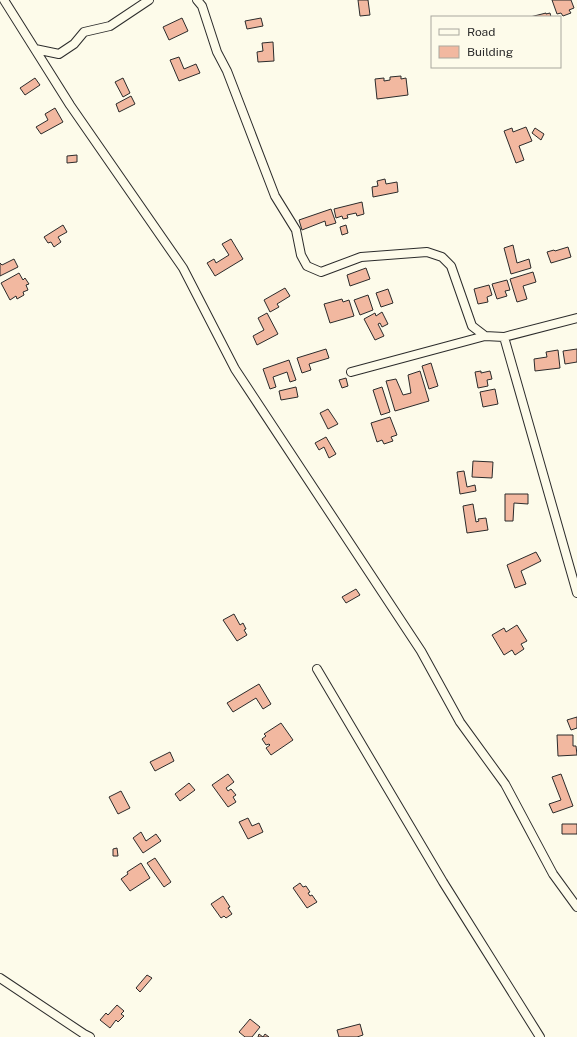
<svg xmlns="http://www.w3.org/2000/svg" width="577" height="1037" viewBox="0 0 577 1037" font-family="'Public Sans',sans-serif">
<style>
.building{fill:#f2b8a0;stroke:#2b2b2b}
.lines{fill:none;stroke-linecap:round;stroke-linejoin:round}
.street-casing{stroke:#2b2b2b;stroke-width:10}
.street{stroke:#fdfbea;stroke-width:8}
</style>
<rect width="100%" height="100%" fill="#fdfbea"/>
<path class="building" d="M358 0H368L370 15 360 16Z
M552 0H571L574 8 569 10 571 13 563 16 561 13 557 14Z
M546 13V14L550 13 551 17H530Z
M182 18 188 31 169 40 163 27Z
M261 18 263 26 247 29 245 21Z
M273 42 274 61 258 62 257 52 263 51 262 43Z
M179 57 184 69 196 64 200 73 179 81 170 60Z
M401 76V79L406 78 408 95 377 99 375 79 384 78V81L390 80V77Z
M35 78 40 85 25 95 20 88Z
M123 78 130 93 123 97 115 82Z
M131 96 135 104 119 112 116 104Z
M55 108 63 122 41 134 36 127 48 120 45 114Z
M526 127 532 141 519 146 524 160 516 163 504 131 512 128 513 132Z
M535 128 544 134 541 140 532 133Z
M77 155V162L67 163V156Z
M385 179 386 184 397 182 398 192 373 197 372 187 378 186 377 181Z
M362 202 364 214 357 216 356 213 347 215 348 218 343 219 342 216 336 218 334 209Z
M331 209 336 223 326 226 325 221 302 230 299 220Z
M63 225 67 232 58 237 61 242 54 247 51 242 48 243 44 237Z
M346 225 348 233 342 235 340 227Z
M231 239 243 259 215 276 207 263 214 259 216 263 229 255 222 244Z
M513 245 517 263 529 259 531 268 511 274 504 248Z
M568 247 571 257 551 263 547 252 554 250 555 251Z
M14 259 18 267 0 276V263L2 265Z
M366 268 370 279 350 286 347 275Z
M533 272 536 282 523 286 527 299 517 302 510 279Z
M19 273 23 280 25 278 29 284 26 285 28 290 23 292 24 295 17 299 16 296 10 300 1 283Z
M507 280 510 290 505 291 507 296 497 299 492 284Z
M489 285 492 295 487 297 488 302 478 304 474 289Z
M285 288 290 296 277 304 279 307 270 312 264 300Z
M388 289 393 303 381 307 376 293Z
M368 295 373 310 360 315 354 300Z
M342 299 343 302 349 300 354 316 330 323 324 304Z
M382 312 388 324 382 327 380 323 378 324 384 336 375 340 364 319 375 313 376 316Z
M267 313 278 334 257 345 253 336 264 330 258 318Z
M326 349 329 358 309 364 311 370 302 373 297 358Z
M577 349V362L565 364 563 351Z
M558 350 560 368 535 371 534 359 547 357 546 352Z
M289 360 296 380 290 382 287 372 273 377 276 387 270 389 263 369Z
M431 363 438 386 429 389 422 366Z
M420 371 429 401 395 411 386 381 396 379 403 395 411 393 408 375Z
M481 371V373L490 371 492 379 487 380 488 386 478 388 475 372Z
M346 378 348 386 342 388 339 380Z
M296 387 298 397 281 400 279 391Z
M382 387 390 412 381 415 373 390Z
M495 389 498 404 483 407 480 392Z
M328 409 338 424 328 429 320 413Z
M390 417 397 435 391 437 393 441 384 444 382 440 377 442 371 423Z
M326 437 336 454 329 458 324 447 319 450 315 443Z
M473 461 493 462 492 478 472 477Z
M464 471 467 487 475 485 476 491 460 494 457 472Z
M505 494H528V504L514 503 513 521H505Z
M473 504 476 522 479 521 478 519 486 518 488 530 467 533 463 506Z
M536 552 541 561 521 571 526 584 515 588 507 565Z
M356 589 360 595 346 603 342 597Z
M234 614 240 625 243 623 246 629 244 630 247 635 237 641 223 620Z
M517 625 527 641 521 644 524 649 515 655 512 650 504 655 492 635 504 628 506 632Z
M259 684 271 704 263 709 256 698 233 712 227 703Z
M577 717V728L571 730 567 720Z
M281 723 293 740 271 755 266 748 270 745 269 744 266 745 262 739 266 736 264 734Z
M557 735H573V746H576L577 755 558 756Z
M170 752 174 761 155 771 150 762Z
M228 774 234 782 226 788 228 791 231 789 236 795 233 797 236 802 228 807 212 785Z
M561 774 573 806 553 813 549 804 561 800 552 777Z
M189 783 195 790 180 801 175 794Z
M121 791 130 808 118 814 109 797Z
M248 818 252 826 259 823 263 832 248 839 239 822Z
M562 824H577V834H562Z
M141 832 146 841 156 834 161 841 143 853 133 838Z
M117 848 118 856H113V849Z
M155 858 171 882 164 887 147 863Z
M141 863 150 878 130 891 121 879 128 874 127 872Z
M300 883 303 887 306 886 310 892 308 893 310 896 312 895 317 902 307 908 293 888Z
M223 896 230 907 228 908 232 914 226 918 224 916 221 918 211 904Z
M147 975 152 978 140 992 136 988Z
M117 1005 124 1011 121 1014 124 1016 118 1022 116 1020 110 1028 100 1020 106 1013 108 1015Z
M250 1019 260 1027 252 1037H245L239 1032Z
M360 1024 363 1035 357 1037H339L337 1030Z
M259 1034 263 1037 265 1034 269 1037H258Z"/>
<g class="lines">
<defs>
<path id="street" d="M4 0 70 105 183 268 235 369 421 651 460 722 505 784 553 874 577 907
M197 0 202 6 217 52 227 71 275 196 296 230 301 255 307 266 321 272 361 257 427 252 442 257 451 266 472 326 485 336 504 337 577 318
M35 49 59 54 74 44 84 32 110 26 149 0
M504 337 577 593
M351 372 485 336
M317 669 443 882 540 1037
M0 978 84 1034 90 1037"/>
</defs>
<use href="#street" class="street-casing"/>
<use href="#street" class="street"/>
</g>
<rect x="431" y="16" width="130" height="52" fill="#fdfbea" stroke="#a9a89e"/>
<rect x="439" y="29" width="20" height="6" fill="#fdfbea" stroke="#a9a89e"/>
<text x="467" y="36" font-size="12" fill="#2b2b2b">Road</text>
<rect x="439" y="46" width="20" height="12" fill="#f2b8a0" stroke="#a9a89e"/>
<text x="467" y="56" font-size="12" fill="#2b2b2b">Building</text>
</svg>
